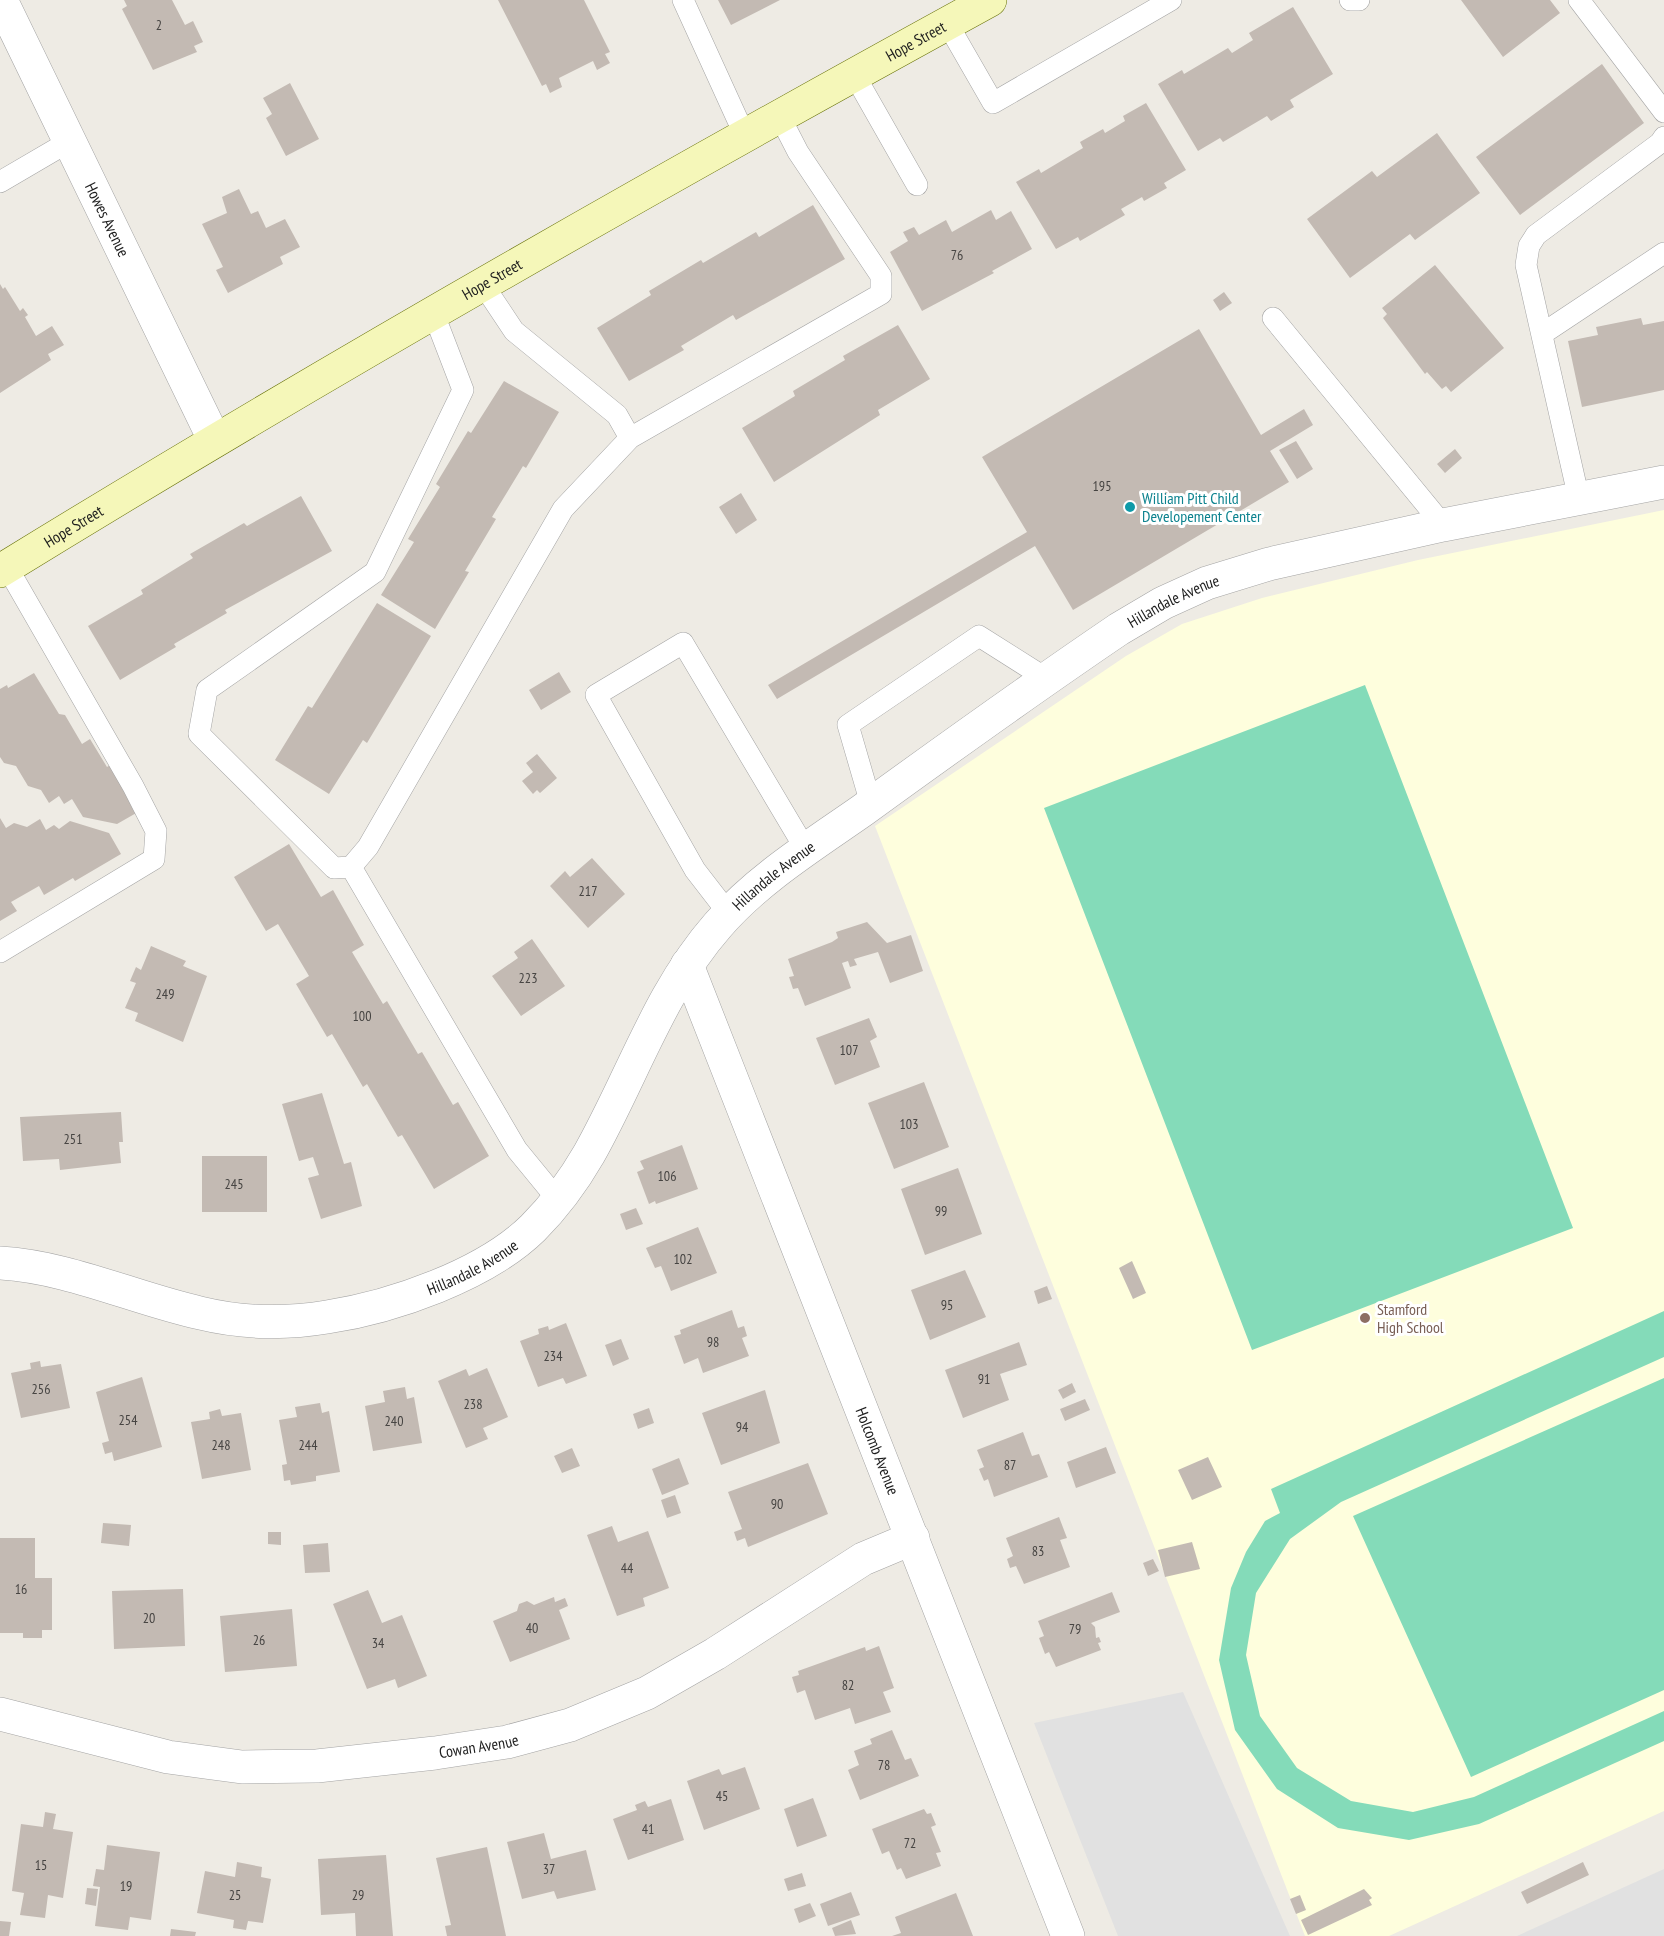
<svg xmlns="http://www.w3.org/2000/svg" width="1664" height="1936" viewBox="0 0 1664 1936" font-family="'PT Sans Narrow',sans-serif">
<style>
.education{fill:#fefedd}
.pitch{fill:#84dbb9}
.parking{fill:#e1e1e1}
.building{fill:#c3bab3}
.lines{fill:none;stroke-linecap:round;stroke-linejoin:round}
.lane-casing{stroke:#a4a4a4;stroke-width:22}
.street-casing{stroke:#a4a4a4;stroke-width:34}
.secondary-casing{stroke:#677108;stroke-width:34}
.lane{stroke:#fff;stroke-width:21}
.street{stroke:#fff;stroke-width:33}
.secondary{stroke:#f5f7b9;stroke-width:33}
.culture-dot{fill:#0f9aa8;stroke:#fff;stroke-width:2}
.education-dot{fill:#8d6e63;stroke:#fff;stroke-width:2}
.labels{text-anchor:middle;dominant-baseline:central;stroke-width:6;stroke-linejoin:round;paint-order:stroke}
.number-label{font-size:14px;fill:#464442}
.street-label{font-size:16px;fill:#1d1d1d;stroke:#fff}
.culture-label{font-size:16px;fill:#0d838f;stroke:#fff;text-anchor:start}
.education-label{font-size:16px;fill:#785e54;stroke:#fff;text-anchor:start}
</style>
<rect width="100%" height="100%" fill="#eeebe4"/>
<path class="education" d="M1664 510V1811L1389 1936H1305L875 826 1126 656 1182 624 1262 598 1418 560Z"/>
<path class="pitch" d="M1365 685 1573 1228 1252 1350 1044 808Z
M1664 1311V1357L1341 1502 1290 1539 1256 1593 1246 1655 1260 1716 1297 1768 1351 1801 1413 1812 1474 1797 1664 1711V1741L1479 1824 1409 1840 1338 1828 1277 1789 1235 1730 1219 1660 1231 1588 1246 1552 1265 1521 1280 1513 1271 1489Z
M1664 1378V1690L1471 1777 1353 1516Z"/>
<path class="parking" d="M1183 1692 1290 1936H1118L1034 1723Z
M1664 1869V1936H1517Z"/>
<path class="building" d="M124 0H172L185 25 193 21 203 42 194 46 197 52 153 70 122 9 127 6Z
M498 0H584L610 52 605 54 610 63 597 70 593 61 559 78 562 87 550 93 546 84 542 86Z
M718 0H780L731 25Z
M1461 0H1550L1560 13 1503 57Z
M1293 7 1333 74 1290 100 1294 107 1271 121 1267 116 1223 142 1220 138 1198 151 1158 84 1182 70 1184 74 1228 48 1232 53 1253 40 1249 33Z
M1602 64 1644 123 1520 215 1476 157Z
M290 83 319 139 286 156 266 118 272 114 263 98Z
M1146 103 1186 170 1164 183 1167 188 1144 201 1142 197 1121 209 1125 215 1080 241 1078 237 1056 249 1016 182 1039 169 1041 173 1083 148 1080 142 1103 129 1105 133 1125 121 1123 116Z
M1437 133 1480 193 1415 240 1410 234 1350 278 1307 219 1372 171 1377 177Z
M239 189 251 214 258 211 266 228 285 219 300 247 280 257 283 264 228 293 216 270 223 267 202 224 227 213 222 197Z
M813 205 845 259 736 320 733 315 681 346 684 350 629 381 597 328 651 295 649 291 701 260 703 263 756 232 759 237Z
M991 210 996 220 1011 211 1032 249 992 271 994 273 922 311 890 252 908 241 903 232 914 227 919 235 946 220 952 232Z
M1435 265 1504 348 1451 392 1446 386 1442 389 1427 372 1425 374 1383 318 1387 314 1382 308Z
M0 284 3 289 5 287 20 311 23 308 28 315 25 317 36 336 52 326 64 345 48 354 51 360 0 393Z
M1224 292 1232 303 1220 311 1213 300Z
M1641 318 1643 325 1664 321V390L1582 407 1568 341 1598 335 1596 327Z
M898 325 930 379 878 410 880 415 774 482 742 428 795 396 793 391 845 360 843 356Z
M1199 329 1261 435 1304 409 1313 425 1270 451 1289 482 1073 610 1035 546 777 699 768 685 1027 532 982 457Z
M504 381 559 412 526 468 523 466 492 517 496 519 465 571 469 572 435 629 381 595 414 542 408 539 440 487 436 484 468 431 471 433Z
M1296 441 1313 469 1297 479 1279 450Z
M1455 449 1462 458 1445 473 1437 464Z
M741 493 757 520 736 534 719 507Z
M301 496 332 551 225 610 227 613 174 644 176 647 120 680 88 626 143 594 141 590 193 558 190 554 244 523 247 526Z
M377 603 431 636 367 743 363 740 329 794 275 760 308 706 312 708Z
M559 672 571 692 541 710 529 690Z
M34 673 59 714 65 715 82 744 90 739 107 767 110 765 138 812 117 824 83 817 72 799 64 804 59 796 49 803 41 790 28 786 16 766 4 763 0 757V689L7 685 8 688Z
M537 754 557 778 540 793 537 790 533 794 522 781 533 772 526 763Z
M0 818 6 828 14 823 27 827 40 819 46 830 54 825 59 829 70 821 109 833 121 854 75 881 73 878 44 895 39 886 11 902 17 911 0 921Z
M289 844 321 897 333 890 364 945 352 952 383 1004 387 1001 418 1054 422 1052 453 1105 458 1102 489 1156 434 1189 402 1135 398 1137 367 1084 363 1087 332 1034 327 1037 296 984 309 976 278 924 266 931 234 877Z
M592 858 625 894 588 928 550 886 565 871 570 877Z
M867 922 887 943 911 935 923 971 890 983 878 952 854 959 857 965 850 967 848 961 842 963 851 988 805 1006 798 988 793 989 789 977 794 976 788 959 832 942 838 938 836 932Z
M532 939 565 986 521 1016 492 976 518 958 514 952Z
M151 946 186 961 183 966 207 976 183 1042 135 1021 138 1013 125 1008 136 983 130 981 136 967 141 970Z
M869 1018 877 1037 870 1041 880 1067 835 1085 816 1038Z
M924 1082 949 1147 894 1169 868 1103Z
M322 1093 344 1164 351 1162 362 1206 321 1219 308 1178 319 1175 313 1157 299 1161 282 1104Z
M121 1112 123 1142H119L121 1163 60 1170 59 1159 23 1161 20 1117Z
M682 1145 698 1189 656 1204 655 1201 649 1204 637 1172 644 1169 640 1161Z
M202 1156H267V1212H202Z
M958 1168 982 1234 925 1255 901 1189Z
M636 1208 643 1224 626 1230 620 1214Z
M698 1227 717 1273 671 1291 661 1266 655 1268 646 1248Z
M1132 1261 1146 1293 1133 1299 1119 1268Z
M965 1270 986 1317 930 1340 911 1290Z
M1047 1286 1052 1299 1038 1304 1034 1291Z
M732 1310 738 1328 744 1326 747 1336 742 1338 749 1356 703 1373 698 1358 684 1364 674 1336 681 1334 680 1330Z
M566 1323 587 1376 566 1384 563 1378 538 1387 520 1341 539 1334 538 1329 548 1326 549 1330Z
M621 1339 629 1359 613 1366 605 1345Z
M1019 1342 1027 1365 1000 1374 1009 1400 963 1418 945 1370Z
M40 1361 41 1367 61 1364 70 1408 21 1418 11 1373 31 1369 30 1363Z
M487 1368 508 1417 483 1428 488 1439 466 1448 438 1381 466 1369 469 1376Z
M142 1377 162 1447 114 1461 112 1452 105 1454 102 1443 109 1441 96 1392Z
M1072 1383 1076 1392 1063 1399 1058 1390Z
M405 1387 407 1399 414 1397 422 1443 373 1451 365 1406 385 1402 383 1391Z
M765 1390 780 1443 721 1465 702 1413Z
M1085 1399 1090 1410 1065 1421 1060 1409Z
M320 1403 322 1413 329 1411 340 1472 316 1476V1481L291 1485 290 1480 284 1481 282 1465 287 1464 279 1420 297 1417 295 1407Z
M649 1408 654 1423 638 1429 633 1414Z
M220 1409 222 1416 241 1413 251 1470 202 1479 191 1422 210 1419 209 1412Z
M1023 1432 1032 1456 1039 1454 1048 1477 994 1497 988 1479 984 1481 979 1469 984 1467 977 1450Z
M1106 1447 1116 1473 1076 1488 1067 1462Z
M572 1448 580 1466 562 1473 554 1456Z
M1208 1457 1222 1487 1192 1500 1178 1470Z
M679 1458 689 1484 662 1495 652 1469Z
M808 1463 828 1514 748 1547 745 1538 737 1541 734 1532 742 1529 728 1492Z
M675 1495 681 1513 667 1518 661 1500Z
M1059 1517 1067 1538 1060 1540 1070 1567 1024 1584 1016 1566 1010 1568 1007 1559 1013 1556 1006 1538Z
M103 1523 131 1525 129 1546 101 1543Z
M612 1526 618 1542 648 1531 669 1588 643 1598 645 1606 617 1616 587 1535Z
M268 1532H281V1545L268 1544Z
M0 1538H35V1578H52V1630H42V1638H23V1633H0Z
M1192 1542 1200 1569 1165 1577 1158 1550Z
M328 1543 330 1572 305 1573 303 1545Z
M1153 1559 1159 1571 1148 1576 1143 1563Z
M183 1589 185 1646 114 1649 112 1591Z
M368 1590 382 1623 402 1615 427 1676 398 1688 395 1679 367 1689 333 1604Z
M1112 1592 1120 1612 1091 1623 1095 1627 1096 1638 1099 1637 1101 1642 1098 1643 1101 1650 1056 1667 1049 1652 1045 1654 1039 1638 1044 1636 1038 1621Z
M554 1597 555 1602 565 1598 568 1606 559 1610 570 1639 510 1662 493 1621 517 1611 519 1604 527 1601 534 1605Z
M292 1609 297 1666 225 1672 220 1616Z
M879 1646 894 1688 883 1692 891 1712 855 1724 850 1708 815 1720 805 1690 797 1693 792 1677 799 1675 798 1671 865 1647 866 1651Z
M892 1730 905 1760 911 1758 919 1776 860 1800 848 1770 859 1765 854 1751 872 1744 870 1739Z
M745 1767 760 1809 704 1830 687 1781 719 1769 722 1775Z
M813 1798 827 1836 797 1847 784 1809Z
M671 1799 684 1840 628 1860 613 1819 637 1810 635 1805 645 1801 648 1807Z
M924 1809 927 1814 931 1813 936 1825 931 1827 941 1852 936 1853 941 1866 906 1879 901 1868 897 1870 889 1851 882 1854 872 1829Z
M45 1812 56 1814 53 1829 73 1832 63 1898 48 1895 45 1918 20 1915 24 1893 12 1891 21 1824 43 1827Z
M544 1833 551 1859 586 1850 596 1890 557 1899 554 1891 522 1899 507 1842Z
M107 1845 160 1852 151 1920 130 1917 128 1930 95 1926 100 1887 93 1886 96 1869 104 1870Z
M487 1847 506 1936H447L445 1926 451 1925 436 1858Z
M386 1855 393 1936H356L355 1913 321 1915 318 1859Z
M237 1862 262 1867 261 1877 271 1879 263 1923 248 1921 246 1930 233 1928 234 1920 197 1913 205 1871 235 1877Z
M1583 1862 1589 1875 1527 1904 1521 1892Z
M802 1873 806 1886 788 1891 784 1879Z
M87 1888 98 1889 96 1906 85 1904Z
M1364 1889 1372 1898 1369 1900 1372 1905 1308 1935 1301 1920Z
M851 1892 860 1915 828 1926 820 1904Z
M956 1893 973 1936H892L901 1933 895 1917Z
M1300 1895 1306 1910 1296 1914 1290 1899Z
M810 1903 816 1916 799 1923 794 1909Z
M851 1920 856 1934 835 1936 832 1928Z
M0 1921 11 1922 9 1936H0Z
M171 1929 196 1932 195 1936H170Z"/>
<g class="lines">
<defs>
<path id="lane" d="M683 0 745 136
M1350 0H1359
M1579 0 1664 112
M947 23 993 103 1171 0
M855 76 917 185
M0 182 70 141
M433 312 463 390 375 572 207 690 199 734 334 868 351 867 368 847 563 509 630 438 617 415 514 331 482 283
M1273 318 1443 525
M1542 334 1664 253
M630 438 881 294V276L798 152 780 117
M1579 499 1526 265 1529 246 1536 235 1660 143 1664 137
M871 804 848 725 979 636 1047 679
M351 867 517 1150 558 1200
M729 914 695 870 596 695 683 643 806 850
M0 952 154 859 156 831 133 786 7 567"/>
<g id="street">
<path id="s1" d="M1 0 214 439"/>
<path id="s2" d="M687 965 1068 1936"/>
<path id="s3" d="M0 1263C69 1267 133 1298 200 1313 241 1323 285 1324 327 1317 393 1307 485 1275 533 1228 555 1206 574 1180 589 1154 632 1078 659 992 718 925 758 879 813 845 863 810 947 749 1032 688 1119 629L1163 603 1207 583 1269 564 1443 525 1664 482"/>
<path id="s4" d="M0 1714 168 1757 242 1767 317 1766 435 1753 507 1742 570 1725 647 1693 715 1654 863 1559 913 1538"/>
</g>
<g id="secondary">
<path id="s5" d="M0 571C325 371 656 183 990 0"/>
</g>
</defs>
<use href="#lane" class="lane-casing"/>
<use href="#street" class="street-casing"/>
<use href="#secondary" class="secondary-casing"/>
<use href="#lane" class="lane"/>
<use href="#street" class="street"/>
<use href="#secondary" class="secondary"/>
</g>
<circle class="culture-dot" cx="1130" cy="507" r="6"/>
<circle class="education-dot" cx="1365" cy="1318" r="6"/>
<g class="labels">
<g class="number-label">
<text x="159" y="25">2</text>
<text x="957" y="255">76</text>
<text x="1102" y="486">195</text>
<text x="588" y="891">217</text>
<text x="528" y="978">223</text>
<text x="165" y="994">249</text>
<text x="362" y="1016">100</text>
<text x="849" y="1050">107</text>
<text x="909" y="1124">103</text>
<text x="73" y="1139">251</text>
<text x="667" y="1176">106</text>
<text x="234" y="1184">245</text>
<text x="941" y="1211">99</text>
<text x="683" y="1259">102</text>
<text x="947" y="1305">95</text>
<text x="713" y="1342">98</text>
<text x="553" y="1356">234</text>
<text x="984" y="1379">91</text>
<text x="41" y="1389">256</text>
<text x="473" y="1404">238</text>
<text x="128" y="1420">254</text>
<text x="394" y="1421">240</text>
<text x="742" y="1427">94</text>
<text x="221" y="1445">248</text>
<text x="308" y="1445">244</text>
<text x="1010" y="1465">87</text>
<text x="777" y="1504">90</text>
<text x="1038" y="1551">83</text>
<text x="627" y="1568">44</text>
<text x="21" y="1589">16</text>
<text x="149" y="1618">20</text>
<text x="532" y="1628">40</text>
<text x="1075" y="1629">79</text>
<text x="259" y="1640">26</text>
<text x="378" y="1643">34</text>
<text x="848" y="1685">82</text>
<text x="884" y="1765">78</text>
<text x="722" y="1796">45</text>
<text x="648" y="1829">41</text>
<text x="910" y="1843">72</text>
<text x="41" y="1865">15</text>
<text x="549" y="1869">37</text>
<text x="126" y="1886">19</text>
<text x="235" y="1895">25</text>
<text x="358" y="1895">29</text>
</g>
<g class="street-label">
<text stroke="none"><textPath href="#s5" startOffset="1058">Hope Street</textPath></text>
<text stroke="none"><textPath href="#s1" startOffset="244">Howes Avenue</textPath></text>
<text stroke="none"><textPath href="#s5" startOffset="572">Hope Street</textPath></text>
<text stroke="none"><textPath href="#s5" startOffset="86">Hope Street</textPath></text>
<text stroke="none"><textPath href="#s3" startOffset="1479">Hillandale Avenue</textPath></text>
<text stroke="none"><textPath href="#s3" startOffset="993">Hillandale Avenue</textPath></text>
<text stroke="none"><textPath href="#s3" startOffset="489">Hillandale Avenue</textPath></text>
<text stroke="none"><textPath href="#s2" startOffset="522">Holcomb Avenue</textPath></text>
<text stroke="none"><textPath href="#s4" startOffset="486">Cowan Avenue</textPath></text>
</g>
<g class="culture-label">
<text x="1142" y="498">William Pitt Child<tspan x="1142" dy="18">Developement Center</tspan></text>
</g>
<g class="education-label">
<text x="1377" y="1309">Stamford<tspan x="1377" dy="18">High School</tspan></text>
</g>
</g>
</svg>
